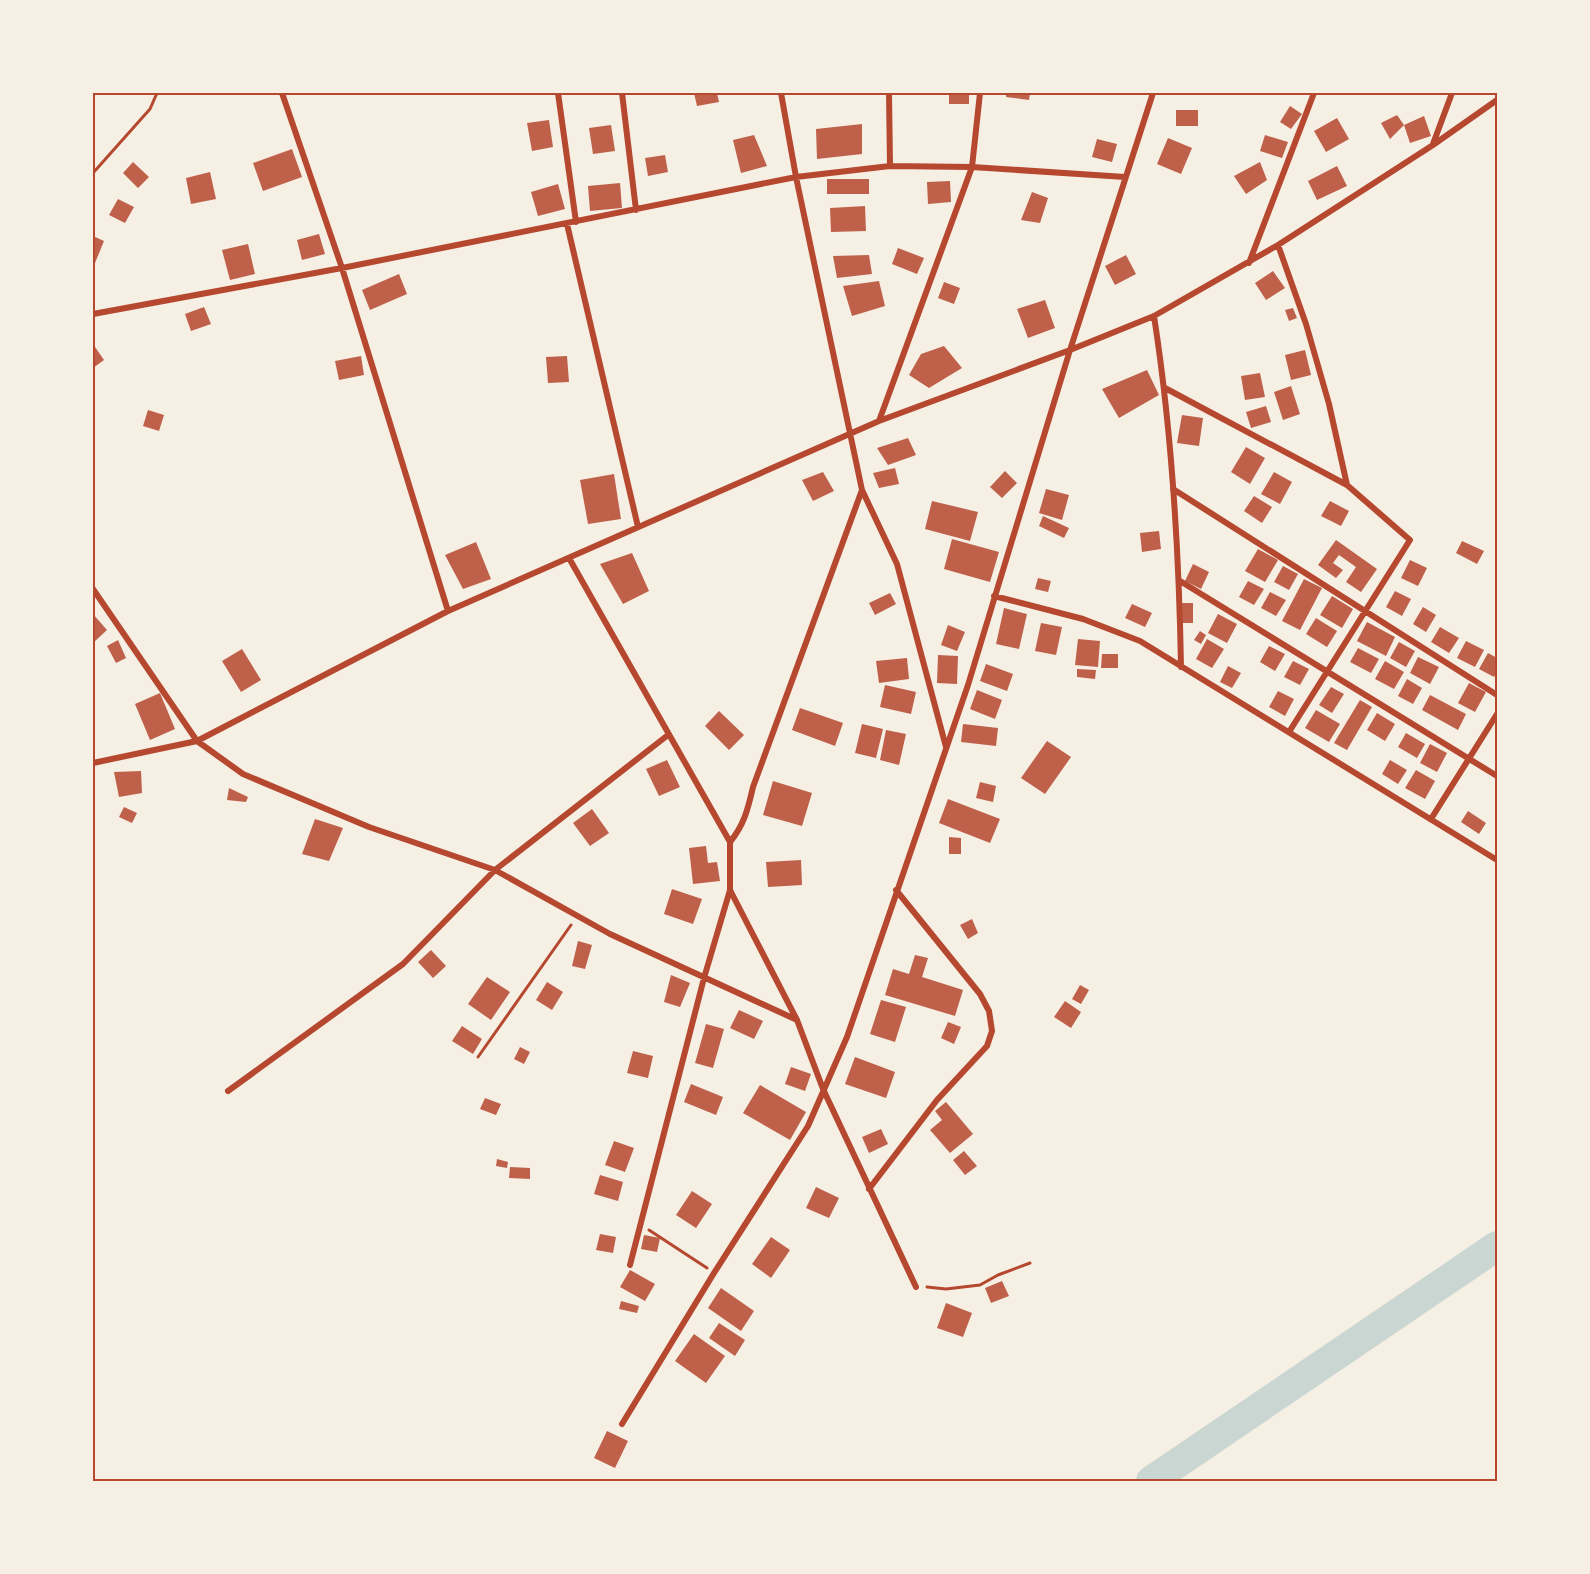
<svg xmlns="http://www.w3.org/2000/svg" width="1590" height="1574" viewBox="0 0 1590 1574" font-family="'Roboto Serif',serif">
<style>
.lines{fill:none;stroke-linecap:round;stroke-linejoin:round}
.river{stroke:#c9d6d2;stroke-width:30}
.building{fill:#bf614a}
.path{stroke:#b5482f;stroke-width:3}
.minor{stroke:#b5482f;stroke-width:6}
.neatline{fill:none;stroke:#b5482f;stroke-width:2}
</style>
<rect width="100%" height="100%" fill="#f6efe4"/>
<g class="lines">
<path class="river" d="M1151 1481 1497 1246"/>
</g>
<path class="building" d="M694 93H717L719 102 697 106Z
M949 93H969V104H949Z
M1006 93H1030L1029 100 1006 97Z
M1290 106 1302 114 1291 129 1280 122Z
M1176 110H1198V126H1176Z
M1397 115 1404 125 1390 139 1381 123Z
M1424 116 1431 136 1410 143 1404 125Z
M1337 118 1349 139 1326 152 1314 131Z
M549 120 553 147 532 151 527 123Z
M862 124V154L817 159 816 129Z
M611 125 615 151 593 154 589 128Z
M754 135 767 166 741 173 733 140Z
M1265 135 1288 142 1282 158 1260 151Z
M1168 138 1192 148 1181 174 1157 164Z
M1097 139 1117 144 1112 162 1092 157Z
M292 149 302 177 263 191 253 163Z
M665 155 668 172 648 176 645 158Z
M133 162 149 177 138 188 123 173Z
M1260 162 1267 180 1246 194 1234 176Z
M1337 166 1347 186 1317 200 1308 181Z
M210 172 216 199 191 204 186 178Z
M827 179H869V194H827Z
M950 181 951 202 928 204 927 182Z
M620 183 622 208 590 211 588 186Z
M558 184 565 209 538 216 531 192Z
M1032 192 1048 198 1040 223 1021 220Z
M118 199 134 207 125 223 109 215Z
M865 206 866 231 831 232 830 208Z
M319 234 325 254 302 260 297 240Z
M93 236 104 241 95 263 93 262Z
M248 244 255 274 230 280 222 250Z
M898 248 924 258 917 274 892 264Z
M869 255 872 274 837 278 833 256Z
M1126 255 1136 274 1115 285 1105 266Z
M1273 271 1285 288 1266 300 1255 283Z
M399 274 407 294 370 310 362 290Z
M879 281 885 306 852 316 843 286Z
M944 282 960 288 954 304 938 298Z
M1045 300 1055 328 1028 338 1017 309Z
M204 307 211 324 191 331 185 314Z
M1293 308 1297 318 1289 321 1285 310Z
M93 344 104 360 93 368Z
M944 346 962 368 929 388 909 375 921 354Z
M1305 350 1311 375 1291 380 1285 355Z
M361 356 364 375 339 380 335 361Z
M567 356 569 382 548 383 546 357Z
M1147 370 1159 395 1119 418 1102 389Z
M1260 373 1265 397 1245 400 1241 376Z
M1291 386 1300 414 1283 420 1274 392Z
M1266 406 1271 422 1251 428 1246 412Z
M148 410 164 415 159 431 143 426Z
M1182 415 1203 418 1199 446 1177 443Z
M908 438 916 455 888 465 877 448Z
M1246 447 1265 458 1250 484 1231 472Z
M895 468 899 484 879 488 873 473Z
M1005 471 1017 483 1002 498 990 487Z
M823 472 834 491 813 501 802 480Z
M1274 472 1292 482 1280 504 1261 494Z
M614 474 621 519 588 524 580 480Z
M1046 489 1069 495 1062 520 1039 513Z
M1254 496 1272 507 1262 523 1244 511Z
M932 501 978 512 970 541 925 529Z
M1330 501 1349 511 1341 526 1321 516Z
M1043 516 1069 528 1064 538 1039 526Z
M1159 531 1161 549 1142 552 1140 533Z
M952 539 999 552 990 582 944 569Z
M1336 540 1377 569 1361 592 1346 582 1356 567 1339 555 1333 563 1343 570 1336 578 1318 565Z
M1462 541 1484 551 1477 564 1456 553Z
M476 542 491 579 463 589 445 555Z
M1258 549 1278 560 1265 582 1245 571Z
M632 553 649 591 623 604 600 564Z
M1410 560 1427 568 1418 586 1401 578Z
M1193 564 1209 572 1201 589 1185 581Z
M1283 566 1298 574 1289 590 1274 582Z
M1038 578 1051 581 1048 592 1035 589Z
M1304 579 1322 588 1300 630 1282 621Z
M1248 581 1264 589 1254 605 1239 597Z
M1395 591 1411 599 1402 616 1386 607Z
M1270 592 1286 600 1276 616 1261 608Z
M890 593 896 604 875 615 869 603Z
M1332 596 1353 609 1342 628 1320 615Z
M1182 603H1193V623H1182Z
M1132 604 1152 613 1145 627 1125 618Z
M1423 607 1436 615 1426 632 1413 624Z
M1004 608 1027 614 1019 649 996 644Z
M93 614 107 630 93 643Z
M1218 614 1237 624 1227 643 1208 633Z
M1316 618 1337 631 1327 647 1306 634Z
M1367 622 1395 637 1386 656 1357 641Z
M1041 623 1062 627 1056 655 1035 651Z
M948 625 965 632 957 651 941 645Z
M1440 627 1459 638 1449 653 1431 642Z
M1200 631 1206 635 1201 644 1194 640Z
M1078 639 1100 641 1098 667 1075 665Z
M1207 639 1224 649 1212 668 1196 659Z
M118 640 126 658 116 663 107 646Z
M1466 641 1484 650 1475 667 1457 658Z
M1399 642 1415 651 1406 667 1390 658Z
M1269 646 1285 654 1275 671 1260 662Z
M1358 648 1379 659 1371 673 1350 662Z
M242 649 261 680 241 692 222 661Z
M1488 653 1497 658V672L1494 677 1479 669Z
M1102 654H1118V668H1101Z
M938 655 958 656 957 684 937 683Z
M1418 657 1439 667 1430 684 1410 673Z
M907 658 909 679 879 683 876 661Z
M1293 661 1309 669 1300 685 1284 677Z
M1385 661 1404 672 1394 689 1375 679Z
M986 664 1013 674 1007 691 980 681Z
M1228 666 1241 673 1232 688 1220 682Z
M1077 669 1096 670 1095 679 1077 677Z
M1407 679 1422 688 1413 704 1398 696Z
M1469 683 1486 692 1475 712 1458 703Z
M885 685 916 692 911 714 880 707Z
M1331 687 1344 694 1332 713 1319 705Z
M977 690 1002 700 995 719 970 709Z
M1278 691 1294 699 1285 716 1269 707Z
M160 693 175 729 150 740 135 704Z
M1430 695 1466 714 1458 730 1422 710Z
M1360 700 1372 707 1347 750 1334 743Z
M800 708 843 723 835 746 792 730Z
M1316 710 1340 724 1329 742 1305 728Z
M719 711 744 735 729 750 705 726Z
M1377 713 1395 724 1385 741 1367 730Z
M862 724 883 729 876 758 855 753Z
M963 724 998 728 996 746 961 742Z
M886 730 906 734 899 765 880 760Z
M1406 733 1425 744 1417 758 1398 747Z
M1047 741 1071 757 1045 794 1021 778Z
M1430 744 1447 753 1437 772 1420 763Z
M667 760 680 787 659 796 646 769Z
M1390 760 1407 770 1398 784 1382 774Z
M1416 770 1435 781 1425 799 1405 788Z
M141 771 142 793 119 797 114 772Z
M773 781 812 793 802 826 763 815Z
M980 782 996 786 993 802 976 798Z
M229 788 248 797 246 802 227 800Z
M948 799 1000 819 990 843 939 823Z
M124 807 137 813 132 823 119 817Z
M592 809 609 833 590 846 573 823Z
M1468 811 1486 823 1479 834 1461 822Z
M315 819 343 828 329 861 302 854Z
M949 837 961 838V854H949Z
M706 846 708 863 717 862 720 881 693 884 689 848Z
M801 860 802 885 768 887 766 862Z
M672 889 702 899 693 924 664 914Z
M972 919 978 933 968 939 960 925Z
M578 941 592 945 585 969 572 966Z
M431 950 446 966 433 978 418 962Z
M915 955 928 958 922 977 963 990 955 1016 885 995 893 969 909 974Z
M671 975 690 983 680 1007 664 1002Z
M487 977 510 992 491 1020 468 1004Z
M547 982 563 992 552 1010 536 1000Z
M1080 985 1089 990 1081 1004 1072 999Z
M881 1000 906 1007 895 1042 870 1034Z
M1065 1001 1081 1012 1071 1028 1054 1017Z
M739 1010 763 1021 754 1039 730 1028Z
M948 1022 961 1027 954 1044 941 1038Z
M706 1024 724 1029 713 1068 695 1063Z
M462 1026 482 1039 473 1054 452 1041Z
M520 1047 530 1052 524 1064 514 1059Z
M633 1051 653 1056 648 1078 627 1073Z
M855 1057 895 1072 886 1098 845 1084Z
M791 1067 811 1074 805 1091 785 1084Z
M691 1084 723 1097 716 1115 684 1102Z
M760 1085 806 1112 790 1140 743 1113Z
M485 1098 501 1104 496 1115 480 1109Z
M946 1102 973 1134 950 1153 930 1130 942 1120 935 1111Z
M881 1129 888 1144 869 1153 862 1137Z
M614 1141 634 1148 625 1172 605 1165Z
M964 1151 977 1166 965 1175 953 1160Z
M497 1159 508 1162 507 1168 496 1166Z
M510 1167 530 1168V1179L509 1178Z
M600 1175 623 1182 618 1201 594 1194Z
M816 1187 839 1198 829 1218 806 1208Z
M692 1191 712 1204 696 1228 676 1215Z
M600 1234 616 1237 613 1253 596 1250Z
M644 1235 660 1238 657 1252 641 1249Z
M771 1237 790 1250 771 1278 752 1264Z
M630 1270 655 1284 645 1301 620 1287Z
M1002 1281 1009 1296 991 1303 985 1288Z
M721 1288 754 1311 741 1331 708 1308Z
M621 1301 639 1306 637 1313 619 1309Z
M946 1303 972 1313 963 1337 937 1328Z
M719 1323 745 1340 735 1356 709 1338Z
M694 1334 725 1356 706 1383 675 1361Z
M607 1431 628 1441 615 1468 594 1458Z"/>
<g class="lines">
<path class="path" d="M93 173 150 109 157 93
M478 1057 571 925
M649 1230 707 1268
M927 1287 946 1289 980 1285 998 1275 1030 1263"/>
<path class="minor" d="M282 93 342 268 448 611
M558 93 576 222
M622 93 636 210
M781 93 796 177 862 490 897 564 946 747
M889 93 890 166
M1433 144 1452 93
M567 224 638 527
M1278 245 1306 324 1329 404 1347 485
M1249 263 1314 93
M93 314 342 268 796 177 890 166 972 167 1125 177
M1154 316C1172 432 1179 549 1181 667
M1165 388 1347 485 1410 540 1289 732
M879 421 972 167 980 93
M1173 489 1497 695
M569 558 730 842V890L704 978 630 1265
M1180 581 1497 776
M93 589 197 741 243 774 369 827 495 870 610 934 797 1020
M994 596 1083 619 1140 641 1497 860
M93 763 197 741 448 611 879 421 1070 350 1154 316 1278 245 1433 145 1497 100
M1431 819 1497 714
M730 842C744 825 748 809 753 787L862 490
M730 890 797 1020 823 1089 916 1287
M228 1091 403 964 495 870 668 735
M869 1189 937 1100 987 1046 992 1031 989 1011 980 994 896 890
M622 1424 714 1273 808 1126 847 1037 968 685 1070 350 1153 93"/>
</g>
<rect width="1590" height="1574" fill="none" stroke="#f6efe4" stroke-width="189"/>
<rect x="94" y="94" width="1402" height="1386" class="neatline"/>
</svg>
